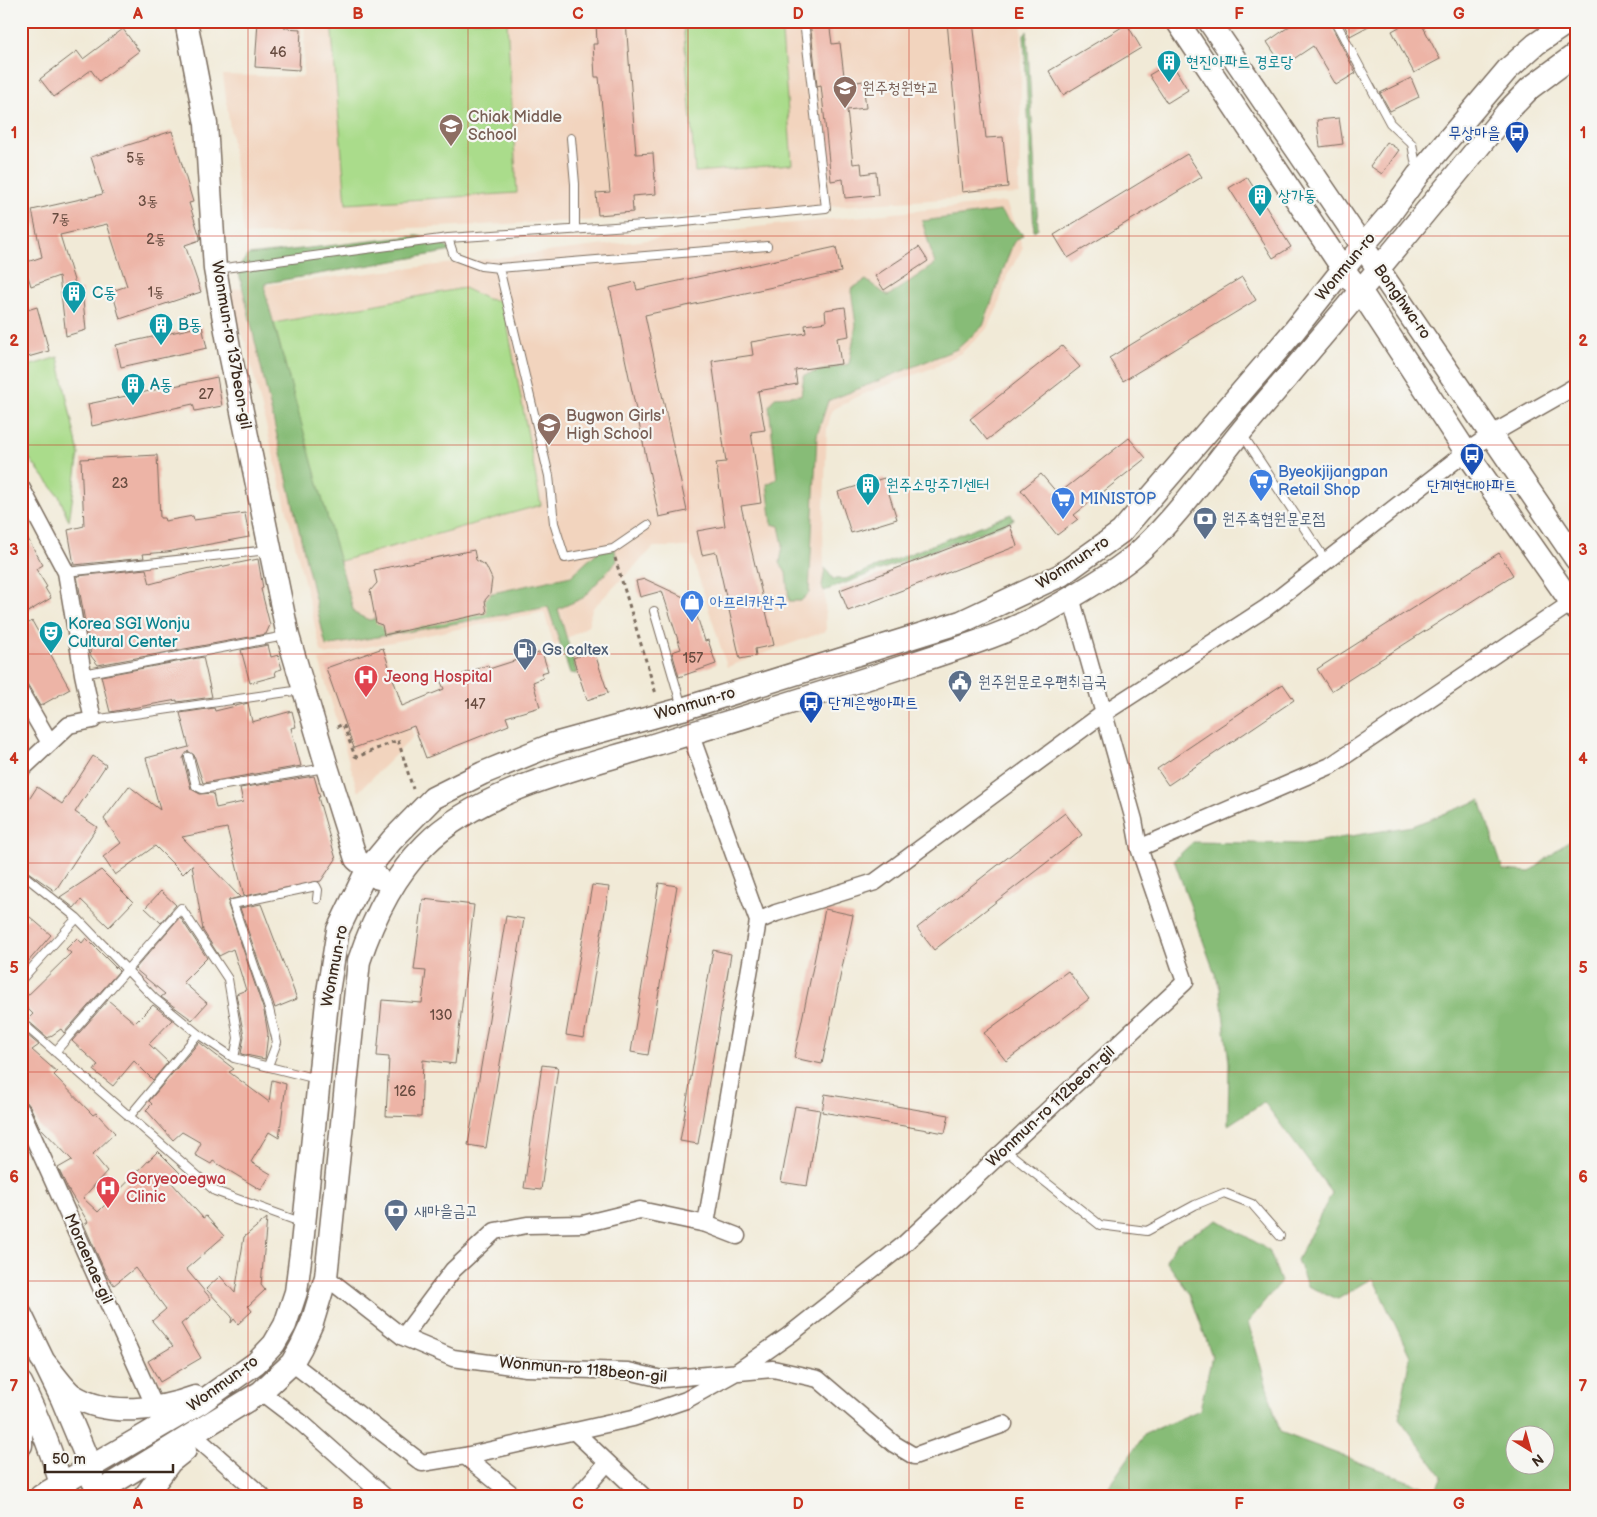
<svg xmlns="http://www.w3.org/2000/svg" width="1597" height="1517" viewBox="0 0 1597 1517" font-family="'Balsamiq Sans','Poor Story',sans-serif">
<style>
.built{fill:#f2d4be}
.green{fill:#aadc8b;stroke:#728354}
.forest{fill:#87bc77;stroke:#61734a;fill-rule:evenodd}
.building{fill:#edb4a6}
.lines{fill:none;stroke-linecap:round;stroke-linejoin:round}
.lane-casing{stroke:#7b6d5f;stroke-width:10}
.street-casing{stroke:#7b6d5f;stroke-width:19}
.secondary-casing{stroke:#7b6d5f;stroke-width:25}
.path{stroke:#7b6d5f;stroke-width:3;stroke-dasharray:4 4;stroke-linecap:butt}
.lane{stroke:#fff;stroke-width:8}
.street{stroke:#fff;stroke-width:16}
.secondary{stroke:#fff;stroke-width:22}
.grid{fill:none;stroke:#c8321e;stroke-width:1;stroke-opacity:0.55}
.labels{text-anchor:middle;dominant-baseline:central;stroke-width:4.5;stroke-linejoin:round;paint-order:stroke}
.number-label{font-size:14px;fill:#684c40}
.culture-label{font-size:16px;fill:#0d838f;stroke:#f6f6f2;text-anchor:start}
.education-label{font-size:16px;fill:#785e54;stroke:#f6f6f2;text-anchor:start}
.transit-label{font-size:16px;fill:#164399;stroke:#f6f6f2;text-anchor:end}
.street-label{font-size:16px;fill:#3b2a1e;stroke:#f6f6f2}
.shop-label{font-size:16px;fill:#366cbe;stroke:#f6f6f2;text-anchor:start}
.service-label{font-size:16px;fill:#4e5e75;stroke:#f6f6f2;text-anchor:start}
.health-label{font-size:16px;fill:#be3a42;stroke:#f6f6f2;text-anchor:start}
.neatline{fill:none;stroke:#c8321e;stroke-width:2}
.grid-label{font-size:16px;text-anchor:middle;font-weight:bold;fill:#c8321e}
</style>
<rect width="100%" height="100%" fill="#f6f6f2"/>
<filter id="ink" filterUnits="userSpaceOnUse"><feTurbulence type="fractalNoise" baseFrequency=".02" numOctaves="2"/><feDisplacementMap in="SourceGraphic" scale="10" xChannelSelector="R" yChannelSelector="G"/><feConvolveMatrix kernelMatrix="1 2 1 2 8 2 1 2 1" color-interpolation-filters="sRGB"/></filter>
<filter id="wash" filterUnits="userSpaceOnUse"><feTurbulence type="fractalNoise" baseFrequency=".0096" numOctaves="4" result="noise"/><feDisplacementMap in="SourceGraphic" scale="20" xChannelSelector="R" yChannelSelector="G"/><feGaussianBlur stdDeviation="1.12" result="paint"/><feColorMatrix in="noise" values="0 0 0 0 0 0 0 0 0 0 0 0 0 0 0 0 0 1.4 0 .05"/><feComposite in="paint" operator="in"/></filter>
<g filter="url(#wash)">
<rect width="100%" height="100%" fill="#f1ead7"/>
<path class="built" d="M305 21H1022L1019 194 673 217 244 235 223 75 303 77Z
M1006 202 1023 248 1007 276 998 307 988 328 961 353 935 367 856 397 832 410 827 429 823 531 826 631 727 667 689 547H654L592 609 588 626 554 646 544 612 326 655 321 651 246 343 226 299 234 289 783 224Z
M383 647 414 736 358 792 319 660Z"/>
<path class="green" d="M331 21H507L517 193 346 204Z
M781 21 792 164 695 172 683 21Z
M464 288 487 299 499 301 504 307 541 505 337 562 274 323Z
M58 357 79 454 69 521 59 496 21 448V366L22 368Z"/>
<path class="forest" d="M1027 31 1038 228 1034 231 1024 34Z
M1000 211 1023 235 1013 243 983 326 957 349 828 401 817 435 809 593 801 601H789L786 573 780 563 783 545 779 526 772 524 767 484 777 479 769 406 775 397 801 395 804 375 849 364 856 325 851 289 866 280 888 296 935 264 922 221Z
M417 236 434 239 452 251 266 283 265 292 354 613 369 620 571 576 603 547 614 545 617 561 583 598 558 609 577 674 570 673 548 607 326 646 238 268 248 255Z
M1011 514 1014 520 824 591 822 586 825 568 833 579H846Z
M1480 800 1503 870 1530 872 1576 835V1496H1102L1145 1434 1200 1410 1212 1356 1190 1294 1166 1261 1176 1243 1218 1220 1269 1250 1281 1282 1248 1322 1280 1432 1435 1491 1442 1476 1399 1418 1410 1356 1373 1278 1338 1299 1307 1286 1297 1260 1332 1193 1264 1102 1228 1125 1229 1063 1220 988 1174 860 1193 842 1303 844 1412 826ZM1544 1434V1464H1514V1434Z"/>
<g id="blocks">
<path class="building" d="M258 21H284L285 28 301 29 299 70 255 67Z
M596 21H626L636 154 653 153 656 194 632 196 633 212 598 215 596 193 610 192 599 77H595L593 44H597Z
M810 21H829L832 44 840 43 845 84 863 81 866 108 847 110 853 164 861 163 862 174 876 172 878 195 845 198 843 179 831 181 821 85 817 86Z
M947 21H973L986 138 1003 137 1008 187 962 192Z
M1297 21H1329L1356 73 1336 85 1313 46 1283 66 1267 42Z
M1342 21H1378L1350 36Z
M1410 21H1420L1440 59 1414 73 1392 31Z
M1127 24 1141 48 1063 95 1049 71Z
M123 29 139 51 99 81 91 70 54 97 40 79 77 51 83 59Z
M1171 62 1188 90 1167 103 1149 75Z
M1411 78 1419 97 1390 111 1380 93Z
M1339 118 1343 144 1320 147 1317 120Z
M172 131 193 202 189 203 200 237V240L185 245 201 292 120 319 112 291 127 286 107 224 60 235 77 290H82L86 330 66 336 59 276 31 286 24 263 42 257 32 210 103 194 91 157Z
M1387 142 1399 150 1382 174 1370 166Z
M1187 154 1202 177 1068 258 1054 235Z
M1247 177 1291 247 1273 258 1229 188Z
M836 247 841 272 645 315 687 511 659 517 610 288 635 282 637 290Z
M919 247 928 261 884 290 875 276Z
M1242 277 1256 300 1123 381 1109 358Z
M37 307 49 351 28 357 21 333V312Z
M845 307 849 336 837 338 841 364 795 370 797 384 758 391 765 430 751 432 761 503 741 506 774 645 755 649 756 656 740 659 716 552 702 555 697 531 725 526 716 463 726 462 712 361 753 355 751 342 806 333 805 325 826 322 825 310Z
M202 326 207 348 121 367 116 345Z
M1062 346 1080 367 987 440 970 419Z
M217 377 222 406 195 411 193 404 92 426 88 404Z
M1129 438 1146 458 1074 515 1078 519 1057 535 1021 490 1041 474 1058 494Z
M157 455 160 518H164L165 521 193 516 194 520 245 513 249 537 167 552 143 554 144 558 74 565 68 530 84 526 81 459Z
M884 478 897 519 851 533 838 492Z
M1010 525 1017 546 848 611 840 590Z
M21 527 43 565 36 569 47 587 45 588 51 598 21 616Z
M474 550 476 560 486 566 492 579 490 594 485 600 487 613 384 635 382 625 376 623 370 591 377 583 374 570Z
M1499 553 1513 575 1331 691 1317 669Z
M258 559 263 588 261 589 270 625 266 634 98 665 91 656 77 576 146 569 150 584 191 573Z
M645 579 692 601 705 641 708 640 716 664 679 677 672 652 681 649 662 591 640 597 636 581Z
M32 621 70 689 40 706 21 673V628Z
M268 645 271 657 278 655 282 669 275 671 276 676 250 683 241 650Z
M383 648 402 706 444 689 441 682 488 665 489 669 542 652 548 671 541 673 543 678 533 682 540 707 506 717 509 725 426 758 414 726 354 748 326 668Z
M594 651 608 693 587 700 573 658Z
M203 657 212 697 177 702V700L110 712 101 676Z
M1283 684 1294 700 1168 785 1157 769Z
M248 703 252 722 292 711 296 727 291 728 301 766 203 783 194 755 188 751 183 758 191 789 200 794 213 793 216 808 243 802 240 788 314 776 320 797H318L336 859 321 881 244 896 227 828 182 837 240 897 229 900 228 905 264 1011 268 1034 265 1059 241 1054 244 1036 236 994 246 990 233 949 219 956 202 929 203 930 192 865 183 874 155 846 115 875 103 857 121 843 104 819 129 786 160 810 146 758 189 747 180 713 214 708 215 711Z
M93 756 106 765 75 812 97 827 55 891 21 867V812L37 787 62 804Z
M1065 813 1082 835 934 950 917 928Z
M101 870 133 902 109 927 81 900 74 908 60 897Z
M659 883 677 886 648 1055 631 1052Z
M592 885 609 887 584 1038 566 1035Z
M161 891 176 905 161 923 145 908Z
M423 899 474 905 455 1064 423 1060 421 1117 386 1116 389 1057 377 1056 382 1000 422 1003 426 971 414 970Z
M261 904 297 999 275 1008 240 908Z
M825 909 853 915 822 1064 794 1058Z
M506 916 524 919 486 1148 468 1145Z
M30 917 51 935 21 970V923Z
M180 917 207 958 183 982 207 1003 192 1020 161 997 165 994 135 969Z
M77 938 82 943 86 938 119 971 64 1033 61 1029 48 1038 27 1020 33 1014 21 1002 71 953 66 949Z
M713 950 731 954 698 1144 680 1141Z
M1068 971 1089 999 1006 1061 984 1033Z
M108 1000 135 1023 153 1005 172 1020 149 1044 168 1062 153 1080 134 1061 113 1086 94 1071 98 1065 72 1041Z
M21 1030 39 1045 32 1050 57 1072 54 1075 93 1115 96 1113 115 1133 93 1154 107 1171 83 1198 98 1212 158 1151 180 1173 171 1182 203 1218 206 1216 224 1236 186 1269 211 1299 181 1324 201 1358 160 1382 148 1361 173 1346 152 1321 166 1309 135 1268 114 1285 106 1274 84 1225 88 1222 69 1191 58 1168 72 1160 39 1126 30 1106 21 1095Z
M199 1042 234 1069 229 1072 269 1102 272 1080 286 1084 279 1138 269 1132 251 1162 271 1174 261 1190 213 1161 211 1164 195 1155 201 1143 182 1132 173 1140 146 1110 152 1104 149 1101Z
M542 1065 558 1067 541 1190 524 1188Z
M825 1094 949 1115 945 1133 822 1112Z
M795 1106 820 1110 807 1186 781 1182Z
M267 1218 261 1285 265 1290 248 1306 252 1311 238 1324 234 1319 231 1323 232 1317 206 1289 220 1276 235 1293 244 1237Z"/>
</g>
</g>
<g filter="url(#ink)">
<use href="#blocks" fill-opacity="0" stroke="#7b6d5f" stroke-width="1"/>
<g class="lines">
<defs>
<path id="lane" d="M1335 21 1390 123 1412 144 1417 171
M571 138 575 184V230
M448 238 454 256 481 266 499 268 767 246
M499 268 549 476 554 523 565 558 613 549 648 525
M217 269 448 238 674 223 826 208 804 21
M1242 434 1326 561
M66 572 268 550
M654 611 682 707
M83 674 285 636
M93 720 301 690
M189 757 196 786 202 789 325 768
M21 873 77 918 154 998 198 1034 234 1058 317 1079
M21 980 77 918
M21 1022 215 1191 303 1223
M55 1052 181 908 228 979 238 1038 234 1058
M268 1066 277 1042 269 1009 233 904 316 886 318 890 317 899
M129 1117 198 1034
M1005 1150 1100 1225 1147 1231 1195 1205 1224 1193 1252 1204 1280 1236"/>
<path id="street" d="M21 487 66 572 83 674 93 720 69 725 21 770
M21 693 50 743
M690 733 758 921 706 1224
M1139 848 1330 766 1571 603
M758 921 776 913 875 882 1104 713 1266 608 1466 452 1492 434 1576 386
M21 1110 155 1407
M326 1277 403 1337 453 1358 526 1368 628 1371 662 1379 773 1369 818 1379 894 1444 914 1456 1004 1424
M403 1337 453 1270 495 1231 527 1225 583 1224 640 1210 706 1224 737 1236
M292 1363 422 1463 465 1456 633 1418 686 1400 738 1371 788 1336 902 1246 1185 982 1139 848 1134 820 1071 597
M261 1392 303 1424 384 1496
M574 1431 643 1496
M198 1439 262 1496
M465 1456 514 1496
M578 1496 607 1463"/>
<path id="secondary" d="M186 21 206 124 215 269 230 353 288 636 327 767 356 859 378 878
M1177 21 1343 269 1361 292 1466 452 1576 609
M1209 21 1576 559
M21 1315 62 1399 91 1468 93 1481
M41 1358C50 1368 64 1390 74 1396 108 1417 159 1410 195 1397
M21 1383C39 1419 54 1456 64 1496
M21 1418V1445
M41 1496 200 1403 256 1363 274 1344 285 1325 296 1292 302 1244 328 992 338 930 367 870 392 840 433 798 483 773 554 744 682 709 961 622 1061 575 1121 532 1294 331 1343 269 1390 214 1418 175 1507 70 1536 44 1570 21
M92 1496 261 1392 292 1363 301 1347 312 1323 326 1277 359 961C373 919 394 876 425 845 475 794 567 771 634 751 724 723 815 696 905 666 952 650 1000 637 1044 613 1073 597 1121 570 1144 547 1187 506 1220 455 1259 410 1344 312 1426 212 1507 112L1530 88 1576 54
M145 1496 170 1462 185 1450"/>
</defs>
<use href="#lane" class="lane-casing"/>
<use href="#street" class="street-casing"/>
<use href="#secondary" class="secondary-casing"/>
<path class="path" d="M615 558 656 694
M337 727 343 724 355 756 357 757 398 740 413 789
M21 1482H23"/>
<use href="#lane" class="lane"/>
<use href="#street" class="street"/>
<use href="#secondary" class="secondary"/>
</g>
</g>
<path class="grid" d="M248 21V1496M468 21V1496M688 21V1496M909 21V1496M1129 21V1496M1349 21V1496M21 236H1576M21 445H1576M21 654H1576M21 863H1576M21 1072H1576M21 1281H1576"/>
<defs>
<symbol id="building-pin" viewBox="-11 -11 22 30"><path d="M0 17L-7.5 6A9.5 9.5 0 1 1 7.5 6Z" fill="#0f9aa8" stroke="#f6f6f2"/><path d="M-4-6H4V6H1V3H-1V6H-4ZM-2.5-4.3h1.7v1.8h-1.7ZM.8-4.3h1.7v1.8H.8ZM-2.5-1h1.7V.8h-1.7ZM.8-1h1.7V.8H.8Z" fill="#fff"/></symbol>
<symbol id="school-pin" viewBox="-11 -11 22 30"><path d="M0 17L-7.5 6A9.5 9.5 0 1 1 7.5 6Z" fill="#8d6e63" stroke="#f6f6f2"/><path d="M0-5L7-2L0 1L-7-2ZM-4 1L0 2.5L4 1V4Q0 6-4 4Z" fill="#fff"/></symbol>
<symbol id="bus-pin" viewBox="-11 -11 22 30"><path d="M0 17L-7.5 6A9.5 9.5 0 1 1 7.5 6Z" fill="#1a4fb4" stroke="#f6f6f2"/><path d="M-5-6H5V4H4V6H2V4H-2V6H-4V4H-5ZM-3.5-4V0h7V-4ZM-3.5 1.2v1.5H-2V1.2ZM2 1.2v1.5H3.5V1.2Z" fill="#fff"/></symbol>
<symbol id="supermarket-pin" viewBox="-11 -11 22 30"><path d="M0 17L-7.5 6A9.5 9.5 0 1 1 7.5 6Z" fill="#3f7fe0" stroke="#f6f6f2"/><path d="M-6-5.5h2.5l.6 2H6L4.5 2H-2.5L-4.4-4H-6ZM-1.5 3.2a1.3 1.3 0 1 0 .1 0ZM3 3.2a1.3 1.3 0 1 0 .1 0Z" fill="#fff"/></symbol>
<symbol id="bank-pin" viewBox="-11 -11 22 30"><path d="M0 17L-7.5 6A9.5 9.5 0 1 1 7.5 6Z" fill="#5c6f8a" stroke="#f6f6f2"/><path d="M-6-4H6V4H-6ZM0-2.3a2.3 2.3 0 1 0 0 4.6a2.3 2.3 0 1 0 0-4.6Z" fill="#fff"/></symbol>
<symbol id="shop-pin" viewBox="-11 -11 22 30"><path d="M0 17L-7.5 6A9.5 9.5 0 1 1 7.5 6Z" fill="#3f7fe0" stroke="#f6f6f2"/><path d="M-5-2.5h2.3a2.7 3.5 0 0 1 5.4 0H5L5.5 6h-11ZM-1.5-2.5h3a1.5 2.3 0 0 0-3 0Z" fill="#fff"/></symbol>
<symbol id="theatre-pin" viewBox="-11 -11 22 30"><path d="M0 17L-7.5 6A9.5 9.5 0 1 1 7.5 6Z" fill="#0f9aa8" stroke="#f6f6f2"/><path d="M-5-5.5Q0-4 5-5.5V0Q5 5 0 6Q-5 5-5 0ZM-3.3-2.5H-1v1.5H-3.3ZM1-2.5H3.3v1.5H1ZM-2.8 1Q0 5.5 2.8 1Z" fill="#fff"/></symbol>
<symbol id="fuel-pin" viewBox="-11 -11 22 30"><path d="M0 17L-7.5 6A9.5 9.5 0 1 1 7.5 6Z" fill="#5c6f8a" stroke="#f6f6f2"/><path d="M-5.5-6h7V0h2V4h1.3V-2.5L3-4.5l.8-.8L6-3V5H2.5V1h-1V6h-7ZM-4.2-4.7v3.2H.2V-4.7Z" fill="#fff"/></symbol>
<symbol id="hospital-pin" viewBox="-11 -11 22 30"><path d="M0 17L-7.5 6A9.5 9.5 0 1 1 7.5 6Z" fill="#e0444e" stroke="#f6f6f2"/><path d="M-5-5h3v3.5h4V-5h3V5h-3V1.5h-4V5h-3Z" fill="#fff"/></symbol>
<symbol id="civic-pin" viewBox="-11 -11 22 30"><path d="M0 17L-7.5 6A9.5 9.5 0 1 1 7.5 6Z" fill="#5c6f8a" stroke="#f6f6f2"/><path d="M-.6-6.5H3V-4.5H.6V-3L4-1V1h2V6H-6V1h2V-1L-.6-3ZM-1.2 2.5V6h2.4V2.5Z" fill="#fff"/></symbol>
</defs>
<g fill-rule="evenodd">
<use href="#building-pin" x="1155" y="48" width="28" height="38"/>
<use href="#school-pin" x="831" y="74" width="28" height="38"/>
<use href="#school-pin" x="437" y="112" width="28" height="38"/>
<use href="#bus-pin" x="1503" y="119" width="28" height="38"/>
<use href="#building-pin" x="1246" y="182" width="28" height="38"/>
<use href="#building-pin" x="60" y="279" width="28" height="38"/>
<use href="#building-pin" x="147" y="311" width="28" height="38"/>
<use href="#building-pin" x="119" y="371" width="28" height="38"/>
<use href="#school-pin" x="535" y="411" width="28" height="38"/>
<use href="#bus-pin" x="1458" y="441" width="28" height="38"/>
<use href="#supermarket-pin" x="1247" y="467" width="28" height="38"/>
<use href="#building-pin" x="854" y="471" width="28" height="38"/>
<use href="#supermarket-pin" x="1049" y="485" width="28" height="38"/>
<use href="#bank-pin" x="1191" y="505" width="28" height="38"/>
<use href="#shop-pin" x="678" y="588" width="28" height="38"/>
<use href="#theatre-pin" x="37" y="619" width="28" height="38"/>
<use href="#fuel-pin" x="511" y="636" width="28" height="38"/>
<use href="#hospital-pin" x="352" y="663" width="28" height="38"/>
<use href="#civic-pin" x="946" y="668" width="28" height="38"/>
<use href="#bus-pin" x="797" y="689" width="28" height="38"/>
<use href="#hospital-pin" x="94" y="1174" width="28" height="38"/>
<use href="#bank-pin" x="382" y="1197" width="28" height="38"/>
</g>
<g class="labels">
<g class="number-label">
<text x="278" y="52">46</text>
<text x="136" y="158">5동</text>
<text x="148" y="201">3동</text>
<text x="61" y="219">7동</text>
<text x="156" y="239">2동</text>
<text x="156" y="292">1동</text>
<text x="206" y="394">27</text>
<text x="120" y="483">23</text>
<text x="693" y="658">157</text>
<text x="475" y="704">147</text>
<text x="441" y="1015">130</text>
<text x="405" y="1091">126</text>
</g>
<g class="culture-label">
<text x="1186" y="62">현진아파트 경로당</text>
<text x="1278" y="196">상가동</text>
<text x="92" y="293">C동</text>
<text x="178" y="325">B동</text>
<text x="150" y="385">A동</text>
<text x="886" y="485">원주소망주기센터</text>
<text x="68" y="624">Korea SGI Wonju<tspan x="68" dy="18">Cultural Center</tspan></text>
</g>
<g class="education-label">
<text x="862" y="88">원주청원학교</text>
<text x="468" y="117">Chiak Middle<tspan x="468" dy="18">School</tspan></text>
<text x="566" y="416">Bugwon Girls'<tspan x="566" dy="18">High School</tspan></text>
</g>
<g class="transit-label">
<text x="1500" y="133">무상마을</text>
<text x="1472" y="486" text-anchor="middle">단계현대아파트</text>
<text x="828" y="703" text-anchor="start">단계은행아파트</text>
</g>
<g class="street-label">
<text transform="translate(1346 267) rotate(-50)">Wonmun-ro</text>
<text transform="translate(1402 302) rotate(55)">Bonghwa-ro</text>
<text transform="translate(231 345) rotate(80)">Wonmun-ro 137beon-gil</text>
<text transform="translate(1073 563) rotate(-33)">Wonmun-ro</text>
<text transform="translate(695 704) rotate(-16)">Wonmun-ro</text>
<text transform="translate(335 966) rotate(-79)">Wonmun-ro</text>
<text transform="translate(1051 1107) rotate(-43)">Wonmun-ro 112beon-gil</text>
<text transform="translate(88 1259) rotate(66)">Moraenae-gil</text>
<text transform="translate(583 1370) rotate(5)">Wonmun-ro 118beon-gil</text>
<text transform="translate(223 1384) rotate(-36)">Wonmun-ro</text>
</g>
<g class="shop-label">
<text x="1278" y="472">Byeokjijangpan<tspan x="1278" dy="18">Retail Shop</tspan></text>
<text x="1080" y="499">MINISTOP</text>
<text x="710" y="602">아프리카완구</text>
</g>
<g class="service-label">
<text x="1222" y="519">원주축협원문로점</text>
<text x="542" y="650">Gs caltex</text>
<text x="978" y="682">원주원문로우편취급국</text>
<text x="414" y="1211">새마을금고</text>
</g>
<g class="health-label">
<text x="384" y="677">Jeong Hospital</text>
<text x="126" y="1179">Goryeooegwa<tspan x="126" dy="18">Clinic</tspan></text>
</g>
</g>
<rect width="1597" height="1517" fill="none" stroke="#f6f6f2" stroke-width="55"/>
<g transform="translate(1530 1450) rotate(143)"><circle r="24" fill="#f6f6f2" stroke="#aba49d"/>
<path d="M0-4L9 19L0 12L-9 19Z" fill="#c8321e"/>
<text y="-8" font-size="14" font-weight="bold" text-anchor="middle" fill="#3b2a1e">N</text>
</g>
<path d="M45 1464v8h128v-8" fill="none" stroke="#3b2a1e" stroke-width="2.5"/>
<text x="52" y="1464" font-size="15" fill="#3b2a1e" stroke="#f6f6f2" stroke-width="4" paint-order="stroke">50 m</text>
<rect x="28" y="28" width="1542" height="1462" class="neatline"/>
<g class="grid-label">
<text x="138" y="19">A</text>
<text x="358" y="19">B</text>
<text x="578" y="19">C</text>
<text x="798" y="19">D</text>
<text x="1019" y="19">E</text>
<text x="1239" y="19">F</text>
<text x="1459" y="19">G</text>
<text x="14" y="138">1</text>
<text x="1583" y="138">1</text>
<text x="14" y="346">2</text>
<text x="1583" y="346">2</text>
<text x="14" y="555">3</text>
<text x="1583" y="555">3</text>
<text x="14" y="764">4</text>
<text x="1583" y="764">4</text>
<text x="14" y="973">5</text>
<text x="1583" y="973">5</text>
<text x="14" y="1182">6</text>
<text x="1583" y="1182">6</text>
<text x="14" y="1391">7</text>
<text x="1583" y="1391">7</text>
<text x="138" y="1509">A</text>
<text x="358" y="1509">B</text>
<text x="578" y="1509">C</text>
<text x="798" y="1509">D</text>
<text x="1019" y="1509">E</text>
<text x="1239" y="1509">F</text>
<text x="1459" y="1509">G</text>
</g>
</svg>
